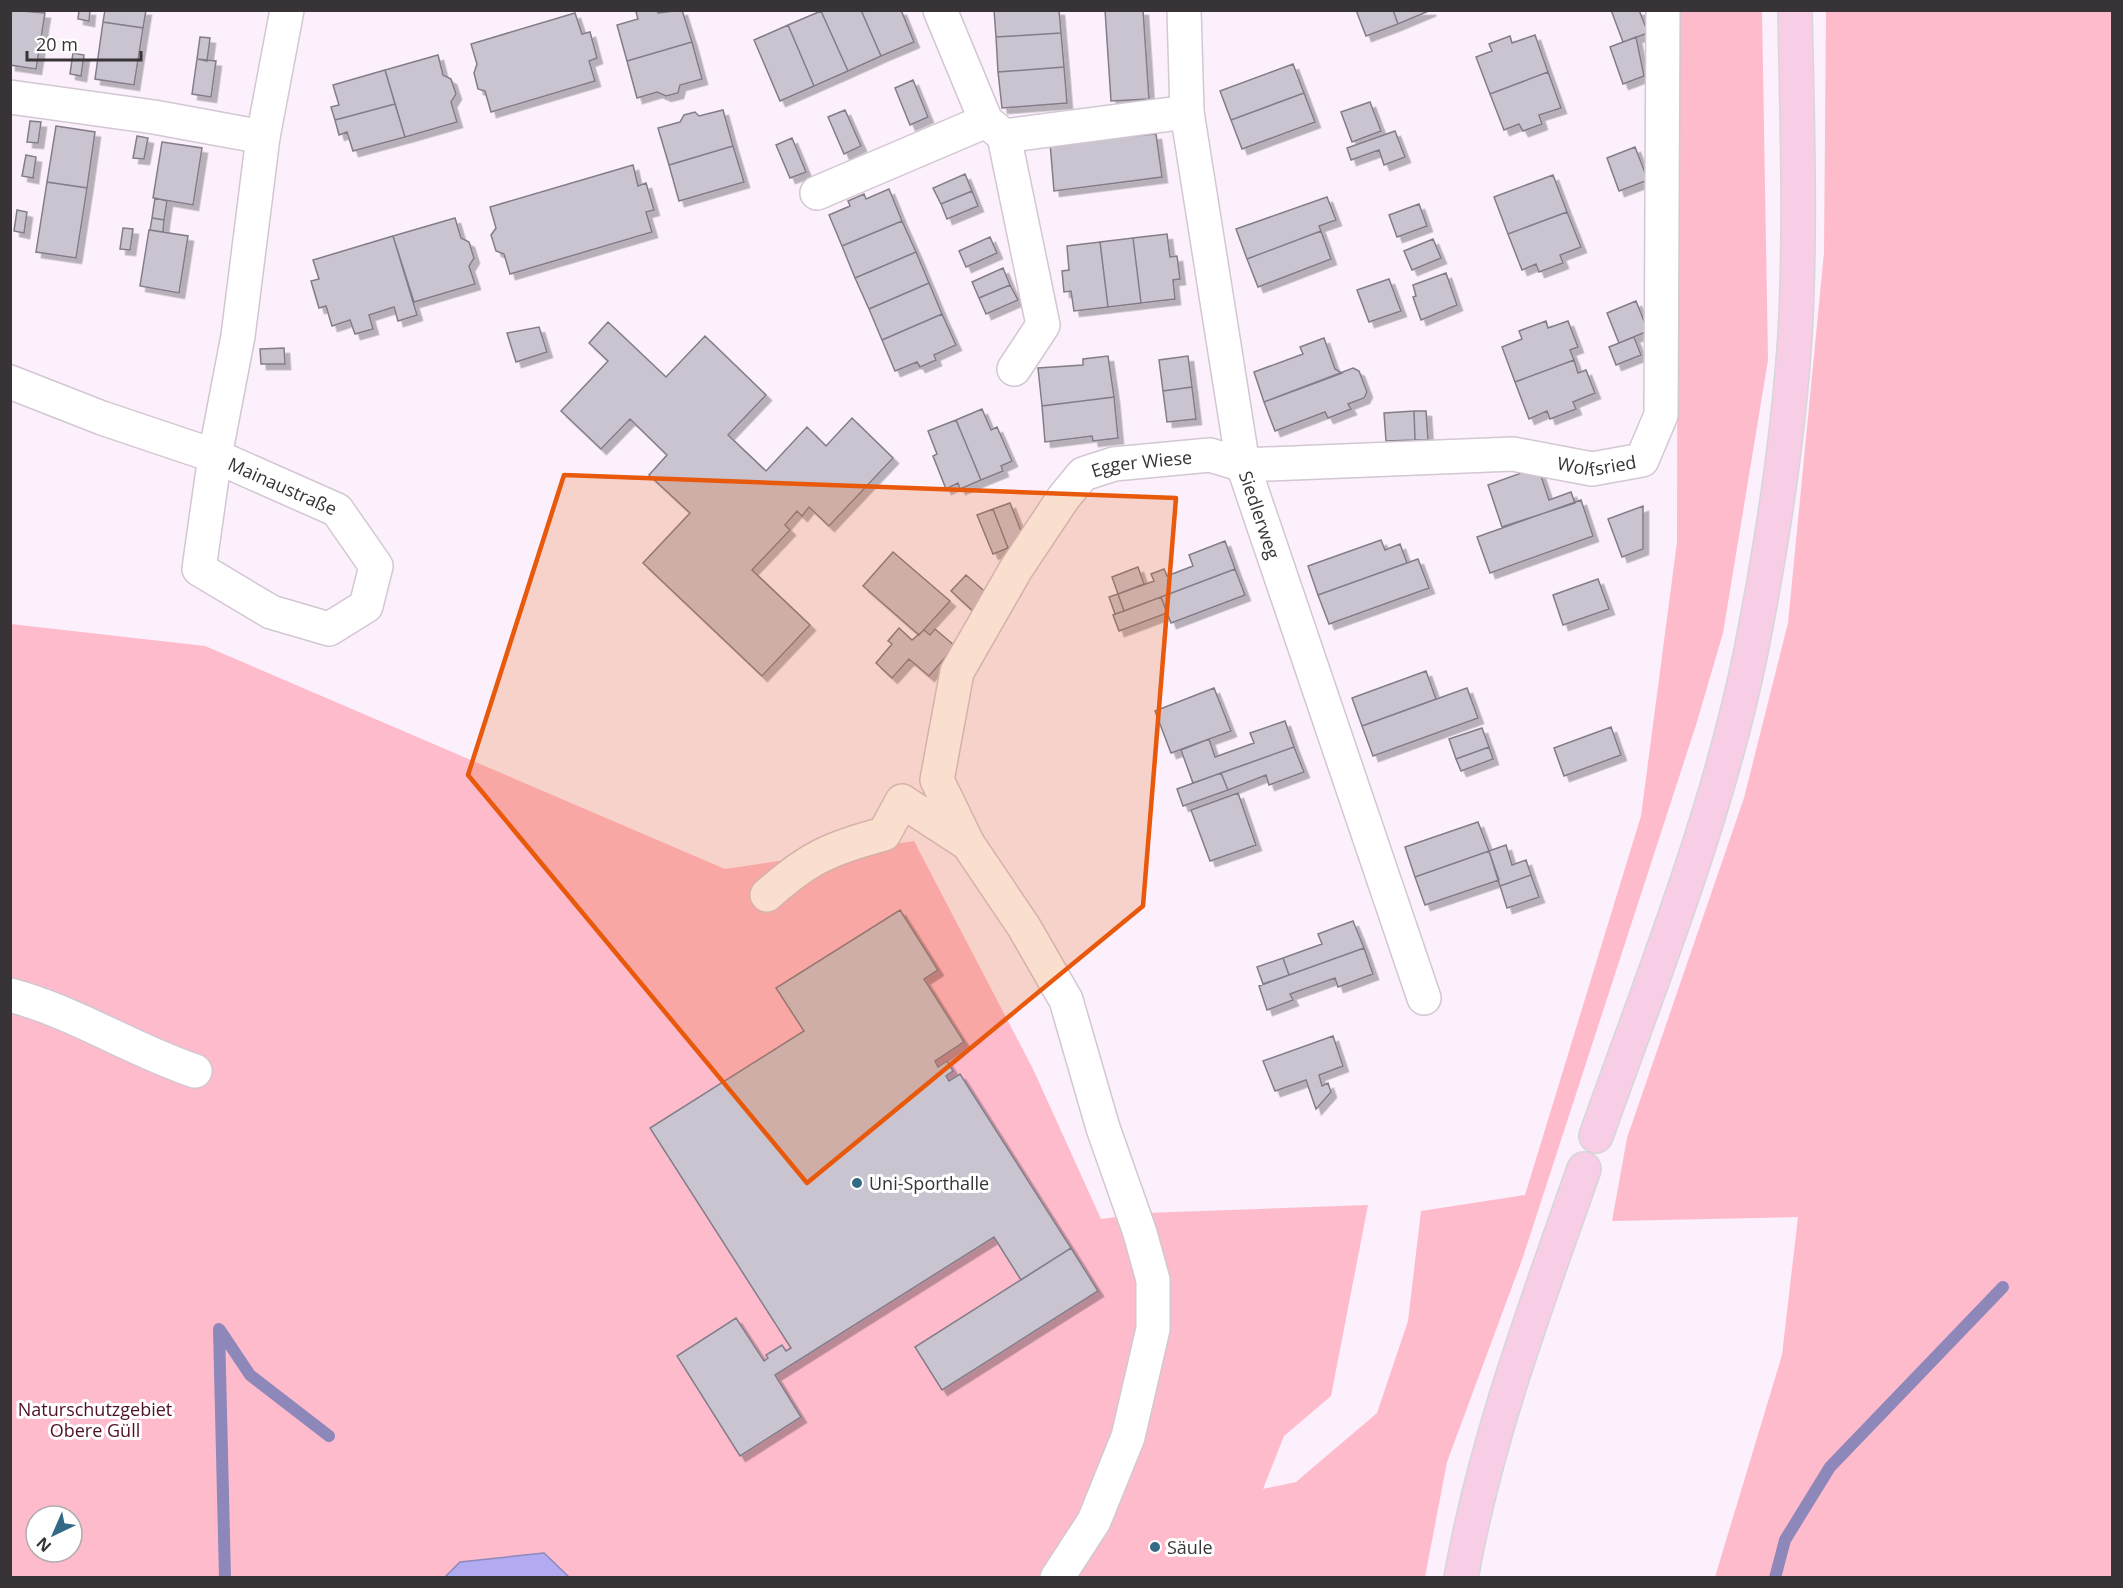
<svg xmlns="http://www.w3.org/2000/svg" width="2123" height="1588" viewBox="0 0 2123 1588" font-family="'Open Sans',sans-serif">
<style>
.green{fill:#febbcc;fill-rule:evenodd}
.water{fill:#b2abf2;stroke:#8d87ba;stroke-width:1.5}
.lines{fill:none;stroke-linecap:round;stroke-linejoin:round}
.stream{stroke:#8d87ba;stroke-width:12}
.building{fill:#cac4d0;stroke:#837d89;stroke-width:1.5;filter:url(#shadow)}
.minor-casing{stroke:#d2c7d2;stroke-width:36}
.major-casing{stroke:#d7d6d7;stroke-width:36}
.minor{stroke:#fff;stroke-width:33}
.major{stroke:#f8cde6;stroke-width:33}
.marked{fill:#e8590c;fill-opacity:0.2;stroke:#e8590c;stroke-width:4.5;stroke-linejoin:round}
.poi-dot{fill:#336985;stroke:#fff;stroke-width:2}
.labels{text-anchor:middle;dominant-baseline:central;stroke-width:6;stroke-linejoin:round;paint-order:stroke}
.street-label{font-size:18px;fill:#373337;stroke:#fff}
.poi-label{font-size:18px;fill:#373337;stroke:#fff;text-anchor:start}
.park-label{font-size:18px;fill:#4e1027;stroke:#fff}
</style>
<defs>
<filter id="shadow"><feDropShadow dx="5.5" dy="5.5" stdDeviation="0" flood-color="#0004"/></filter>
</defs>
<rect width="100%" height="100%" fill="#fbf0fc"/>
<path class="green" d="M1678 11H1762L1768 360 1723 633 1696 725 1523 1257 1447 1462 1425 1577 11 1578V624L205 646 725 869 914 841 1033 1069 1101 1219 1146 1213 1368 1205 1331 1396 1284 1436 1263 1489 1296 1482 1377 1413 1408 1321 1421 1211 1525 1195 1641 816 1677 542ZM36 1516H72V1552H36Z
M1826 11H2112V1577H1715L1782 1355 1798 1217 1612 1221 1627 1138 1744 798 1788 623 1824 253Z"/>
<path class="water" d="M544 1553 569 1577H445L460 1562Z"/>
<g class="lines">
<path class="stream" d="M219 1329 225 1578
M220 1330 250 1375 329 1436
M1775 1578 1785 1540 1830 1467 2003 1287"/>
</g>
<path class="building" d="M10 10 45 13 36 69 10 65Z
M79 10H90L89 21 78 19Z
M105 10H146L143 28 103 22Z
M641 10H658V13L682 10 692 42 627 61 617 25 638 19 636 12Z
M861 10H901L914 42 881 56Z
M861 10 881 56 848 71 821 11Z
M994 10H1059L1061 33 996 37Z
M1105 10H1143L1149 99 1111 101Z
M1356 10H1393L1398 24 1366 36Z
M1393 10H1431L1398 24Z
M1611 10H1639L1648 33 1623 42Z
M821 11 848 71 814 86 788 25Z
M575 13 582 34 590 32 597 58 589 61 595 81 491 112 485 91 478 89 474 73 477 64 471 44Z
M103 22 143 28 134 85 95 79Z
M788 25 814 86 780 101 754 40Z
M1061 33 1064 67 998 72 996 37Z
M1535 35 1548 72 1490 94 1476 57 1492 51 1489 44 1510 36 1512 43Z
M200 37 210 38 207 61 197 59Z
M1636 37 1644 76 1623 84 1610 47Z
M692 42 702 79 680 85 678 93 666 96 657 92 637 98 627 61Z
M73 53 84 55 81 76 70 74Z
M438 55 443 75 451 79 456 94 451 102 457 122 405 137 385 70Z
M197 59 216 61 211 97 192 94Z
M1293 64 1304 93 1231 120 1220 91Z
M1064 67 1067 103 1002 108 998 72Z
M385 70 395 104 335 120 331 107 339 105 333 85Z
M1548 72 1561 108 1539 115 1542 124 1523 131 1519 124 1504 130 1490 94Z
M913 80 928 117 910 125 895 88Z
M1304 93 1315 122 1242 149 1231 120Z
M1370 102 1381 131 1352 142 1341 112Z
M395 104 405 137 353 151 347 132 339 135 335 120Z
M723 110 733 146 669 165 658 128 680 122 684 115 695 112 699 116Z
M845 110 861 146 844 154 828 117Z
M30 121 41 122 38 143 27 142Z
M56 126 95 132 87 188 47 182Z
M1395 131 1405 157 1384 165 1379 150 1351 160 1347 148Z
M1156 134 1162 177 1054 191 1050 143Z
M137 136 148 138 144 159 133 158Z
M792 138 806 172 790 178 776 145Z
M162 142 202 148 193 205 153 198Z
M733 146 744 182 679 201 669 165Z
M1635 147 1648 180 1619 191 1607 158Z
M26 155 36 157 33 178 22 176Z
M633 165 638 186 646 183 654 210 646 212 652 232 510 274 504 254 496 251 491 235 496 228 490 207Z
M965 174 972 191 941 204 933 188Z
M1553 175 1567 212 1508 234 1494 197Z
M47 182 87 188 76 258 36 252Z
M889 189 902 221 842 246 829 215 850 206 848 201 864 194 866 199Z
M972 191 978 206 947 219 941 204Z
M1327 197 1336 220 1319 226 1321 231 1247 259 1236 229Z
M155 198 167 201 164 220 152 218Z
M1419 204 1427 226 1397 237 1389 215Z
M17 210 27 212 24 233 14 231Z
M1567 212 1581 247 1560 255 1563 263 1539 272 1536 264 1522 270 1508 234Z
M152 218 164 220 163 232 150 230Z
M455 218 461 238 469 242 474 258 469 266 475 284 414 302 393 236Z
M902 221 916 252 855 278 842 246Z
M123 228 133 229 130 250 120 249Z
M149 230 188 236 179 293 140 286Z
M1321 231 1331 259 1258 287 1247 259Z
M1167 234 1170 257 1177 256 1180 279 1173 280 1175 299 1141 303 1133 238Z
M393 236 417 315 398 321 394 307 369 315 373 329 355 334 350 320 332 326 326 306 319 308 311 281 319 279 313 260Z
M990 237 997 253 966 267 959 251Z
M1133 238 1141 303 1108 307 1100 242Z
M1433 239 1441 258 1412 270 1404 251Z
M1100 242 1108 307 1074 311 1071 291 1064 292 1062 271 1069 270 1067 246Z
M916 252 929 283 869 309 855 278Z
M1003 268 1010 285 979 298 972 282Z
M1446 273 1457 305 1421 320 1413 297 1416 296 1413 285Z
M1389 279 1401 311 1369 322 1357 290Z
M929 283 942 314 882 340 869 309Z
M1010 285 1018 300 986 314 979 298Z
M1636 301 1648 331 1619 343 1607 313Z
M942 314 956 345 934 355 936 360 920 367 917 362 895 371 882 340Z
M1546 321 1548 328 1568 321 1578 347 1570 350 1574 360 1515 382 1502 347 1522 339 1519 331Z
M608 322 666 377 705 336 766 395 728 435 766 471 807 427 826 446 852 418 893 458 829 526 809 507 802 516 797 511 785 525 790 530 752 570 810 625 762 676 643 563 690 513 649 475 667 455 630 419 601 449 561 411 608 361 589 343Z
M539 327 547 352 516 362 507 333Z
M1634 337 1641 355 1616 365 1609 347Z
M1324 338 1335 369 1342 373 1264 402 1254 372 1303 354 1300 347Z
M284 348 285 364H261L260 349Z
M1108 356 1114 397 1042 406 1038 368 1083 365V359Z
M1188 356 1192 387 1163 391 1159 360Z
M1574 360 1578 373 1586 370 1595 393 1573 402 1576 409 1550 419 1547 411 1529 419 1515 382Z
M1353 368 1359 371 1367 392 1364 398 1348 404 1351 409 1328 418 1325 412 1275 431 1264 402Z
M1192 387 1196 419 1167 422 1163 391Z
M1114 397 1118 438 1093 441 1092 436 1045 442 1042 406Z
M982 409 991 430 997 427 1012 461 1001 466 1003 471 981 480 956 420Z
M1414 411 1415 440 1386 441 1384 413Z
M1414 411H1426L1428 440H1415Z
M956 420 981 480 960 489 958 483 946 489 933 456 937 454 928 431Z
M1538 467 1549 500 1571 492 1575 503 1502 527 1488 485Z
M1581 500 1593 536 1490 573 1477 537Z
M1010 503 1025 541 1008 548 993 509Z
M1643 506V549L1622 557 1608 519Z
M993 509 1008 548 993 554 977 515Z
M1381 540 1385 550 1400 544 1407 563 1318 595 1308 566Z
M1225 541 1235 569 1124 611 1118 594 1154 581 1151 574 1164 569 1167 576 1193 566 1189 555Z
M893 552 950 601 919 635 863 586Z
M1418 559 1429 588 1329 624 1318 595Z
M1138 567 1144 584 1118 594 1112 577Z
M1235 569 1245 595 1171 623 1161 597Z
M966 575 990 596 975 613 951 591Z
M1598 579 1609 609 1563 625 1553 595Z
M1118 594 1124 611 1115 614 1109 597Z
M1161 597 1167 613 1119 631 1113 615Z
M899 628 912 640 924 630 930 635 935 629 955 646 929 676 909 659 892 678 876 663 892 644 888 641Z
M1426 671 1436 699 1362 726 1352 698Z
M1214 688 1231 731 1171 753 1155 711Z
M1467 688 1478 718 1373 756 1362 726Z
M1285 721 1294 747 1193 783 1181 750 1209 739 1215 757 1254 743 1250 733Z
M1611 727 1621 755 1564 776 1554 748Z
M1482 728 1489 747 1456 759 1449 739Z
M1294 747 1304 772 1269 785 1266 775 1228 790 1221 773Z
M1489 747 1493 759 1461 771 1456 759Z
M1221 773 1228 790 1183 806 1177 789Z
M1238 793 1256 845 1210 861 1191 810Z
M1478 822 1489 851 1415 877 1405 847Z
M1506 845 1512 865 1526 860 1531 875 1500 886 1489 851Z
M1489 851 1499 880 1425 905 1415 877Z
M1531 875 1539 897 1507 908 1500 886Z
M900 910 938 970 924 979 964 1042 935 1061 938 1067 947 1061 953 1071 946 1076 949 1081 960 1074 1071 1248 1021 1280 994 1237 775 1375 801 1417 740 1456 677 1356 736 1318 764 1361 768 1358 766 1355 782 1345 786 1351 791 1348 650 1128 804 1031 776 988Z
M1353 921 1364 948 1289 975 1283 958 1322 944 1318 934Z
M1364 948 1373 974 1338 987 1335 978 1290 994 1293 1000 1267 1010 1259 986Z
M1283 958 1289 975 1263 984 1257 967Z
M1333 1036 1343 1066 1319 1075 1322 1086 1328 1083 1331 1092 1316 1109 1306 1080 1275 1091 1263 1061Z
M1071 1248 1098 1291 942 1390 915 1347Z"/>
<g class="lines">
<defs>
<g id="minor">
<path d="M940 10 986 121 1004 136 1043 325 1014 369"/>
<path id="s1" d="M1184 10 1187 112 1243 465 1424 998"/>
<path d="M10 97 154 117 263 137"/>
<path d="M1004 136 1187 112"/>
<path d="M817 193 986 121"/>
<path id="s2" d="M10 382 102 418 215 456 337 510 376 566 366 606 329 629 271 612 199 569 215 456 238 336 263 137 287 10"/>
<path d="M968 844 1024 927 1066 1000 1103 1128 1140 1233 1153 1280V1329L1128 1437 1094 1521 1057 1578"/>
<path id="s3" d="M767 895C808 858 831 848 884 834L902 801 968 844 937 780 957 672 1016 569 1064 497 1083 474 1114 464 1210 455 1243 465 1513 454 1592 469 1642 460 1661 415 1663 10"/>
<path d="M10 995C75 1012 132 1050 195 1071"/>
</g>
<path id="major" d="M1596 1136C1652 978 1716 821 1750 656 1771 551 1788 443 1795 335 1801 227 1797 118 1795 10
M1461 1578C1486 1437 1537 1303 1584 1169"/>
</defs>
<use href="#minor" class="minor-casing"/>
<use href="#major" class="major-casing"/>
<use href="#minor" class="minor"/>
<use href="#major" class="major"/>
</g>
<path class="marked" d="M564 475 1176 498 1143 906 807 1183 468 775Z"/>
<g class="poi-dot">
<circle cx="857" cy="1183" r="6"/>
<circle cx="1155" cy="1547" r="6"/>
</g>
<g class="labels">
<g class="street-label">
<text stroke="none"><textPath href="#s3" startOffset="1185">Wolfsried</textPath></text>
<text stroke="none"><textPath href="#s3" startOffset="726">Egger Wiese</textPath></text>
<text stroke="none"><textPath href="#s2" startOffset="292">Mainaustraße</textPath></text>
<text stroke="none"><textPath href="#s1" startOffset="512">Siedlerweg</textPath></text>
</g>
<g class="poi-label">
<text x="869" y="1183">Uni-Sporthalle</text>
<text x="1167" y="1547">Säule</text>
</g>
<g class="park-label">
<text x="95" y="1409">Naturschutzgebiet<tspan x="95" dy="21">Obere Güll</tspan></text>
</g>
</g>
<rect width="2123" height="1588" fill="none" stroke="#373337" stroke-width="24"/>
<g transform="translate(54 1534) rotate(224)"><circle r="28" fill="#ffffff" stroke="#afadaf" stroke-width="1.5"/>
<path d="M0-4.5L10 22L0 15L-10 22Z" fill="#336985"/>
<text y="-9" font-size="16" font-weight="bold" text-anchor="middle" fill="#373337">N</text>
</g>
<path d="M27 51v9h114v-9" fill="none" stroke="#373337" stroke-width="3"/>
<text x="36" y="51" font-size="18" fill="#373337" stroke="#ffffff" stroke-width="4.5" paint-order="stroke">20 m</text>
</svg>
